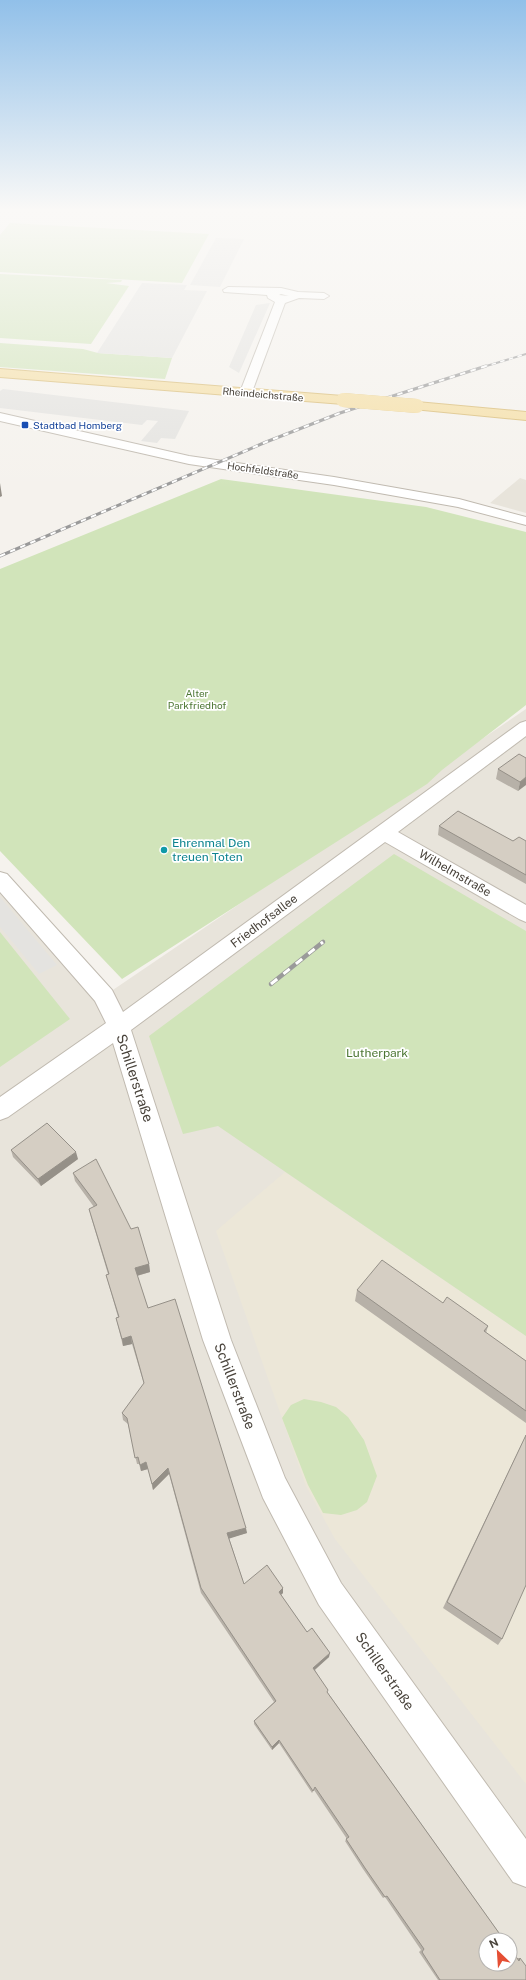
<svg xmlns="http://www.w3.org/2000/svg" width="526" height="1980" viewBox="0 0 526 1980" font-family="'Public Sans',sans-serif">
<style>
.residential{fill:#e8e4db;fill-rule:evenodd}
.education{fill:#ece7d8}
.green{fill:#d1e4ba}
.parking{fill:#e4e3e0}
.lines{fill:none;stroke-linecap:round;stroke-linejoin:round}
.minor-casing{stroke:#c0bab0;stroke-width:2}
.major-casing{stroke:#d9bc76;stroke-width:2}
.minor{fill:#fff;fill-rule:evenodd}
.major{fill:#f5dfa6;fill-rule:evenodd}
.rail-far2-casing{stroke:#9a9a9a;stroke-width:2}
.rail-far1-casing{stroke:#9a9a9a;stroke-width:3}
.rail-casing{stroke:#9a9a9a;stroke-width:4.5}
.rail-far2{stroke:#fff;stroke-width:1.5;stroke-dasharray:4.5;stroke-linecap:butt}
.rail-far1{stroke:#fff;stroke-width:2;stroke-dasharray:5.5;stroke-linecap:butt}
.rail{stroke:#fff;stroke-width:3;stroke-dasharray:8;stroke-linecap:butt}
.major-bridge-casing{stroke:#d9bc76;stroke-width:14;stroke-linecap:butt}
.major-bridge{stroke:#f5dfa6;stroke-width:14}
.wall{fill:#b7b1a8}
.shaded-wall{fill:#959088}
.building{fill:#d5cec3;stroke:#959088}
.transit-dot{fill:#1a4fb4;stroke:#fff;stroke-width:1.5}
.culture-dot{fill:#0f9aa8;stroke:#fff;stroke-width:1.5}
.labels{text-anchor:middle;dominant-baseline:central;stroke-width:3.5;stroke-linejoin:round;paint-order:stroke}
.far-street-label{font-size:10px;fill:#49433b;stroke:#fff}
.far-transit-label{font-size:10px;fill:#164399;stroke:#fff;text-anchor:start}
.far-park-label{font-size:10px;fill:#4c7633;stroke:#fff}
.culture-label{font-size:12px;fill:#0d838f;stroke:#fff;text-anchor:start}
.street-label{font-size:12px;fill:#49433b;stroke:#fff}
.park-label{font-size:12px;fill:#4c7633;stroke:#fff}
.near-street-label{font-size:14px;fill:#49433b;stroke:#fff}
</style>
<rect width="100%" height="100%" fill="#f5f2ed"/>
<path class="residential" d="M520 478 526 480V513L490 503Z
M526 709V1980H0V879L104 996ZM486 1940H510V1964H486Z"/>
<path class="education" d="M285 1172 526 1336V1784L335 1539 306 1486 216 1231Z"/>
<path class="green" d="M10 223 209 234 182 283 0 272V235Z
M0 274 122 280 121 282 106 283 129 286 91 344 0 338V278L23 279 0 278Z
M0 343 83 349 98 353 172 358 165 379 0 367Z
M221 479 426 507 526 532V705L442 770 427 784 122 979 0 851V569Z
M394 854 526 931V1336L218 1126 183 1134 149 1036Z
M0 932 70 1019 0 1067Z
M304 1399 321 1402 336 1407 348 1417 364 1440 377 1476 367 1502 357 1510 341 1515 323 1513 308 1485 282 1418 291 1405Z"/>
<path class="parking" d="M216 238 244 239 220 287 190 285Z
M142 283 187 285 184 290 207 291 172 358 97 353Z
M270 303 239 373 229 367 256 305Z
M3 389 189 411 175 439 161 438 157 443 141 441 158 421 147 420 142 425 0 408V391Z
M0 897 57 965 39 974 0 927Z"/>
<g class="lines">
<defs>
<path id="minor" d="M228 287 281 288 298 292 324 293 329 296 324 299 299 298 285 303 252 392 246 396 240 392 275 302 268 298 267 295 224 292 223 290ZM281 294 289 296 279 295Z
M0 413 189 456 334 477 459 499 526 517V525L458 507 334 485 189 464 0 421Z
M526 721V736L398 832 526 905V922L519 919 385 842 131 1030 231 1340 285 1478 341 1583 526 1839V1887L513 1882 319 1605 263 1498 203 1340 113 1043 8 1117 0 1120V1097L106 1023 95 1001 0 892V872L7 874 112 990 123 1012 520 723Z"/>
<path id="major" d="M0 369 343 396 349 400 343 404 0 377Z
M417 402 526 412V420L413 409 411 406Z"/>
</defs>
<use href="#minor" class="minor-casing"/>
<use href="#major" class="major-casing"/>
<use href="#minor" class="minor"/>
<use href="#major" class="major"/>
<defs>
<path id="rail-far2" d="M483 367 526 354"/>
<path id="rail-far1" d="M0 556 266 442 340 413 486 366"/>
<path id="rail" d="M271 984 323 942"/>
</defs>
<use href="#rail-far2" class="rail-far2-casing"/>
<use href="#rail-far1" class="rail-far1-casing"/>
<use href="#rail" class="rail-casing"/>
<use href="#rail-far2" class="rail-far2"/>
<use href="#rail-far1" class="rail-far1"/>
<use href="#rail" class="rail"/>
<defs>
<path id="major-bridge" d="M343 400 417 406"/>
</defs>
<use href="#major-bridge" class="major-bridge-casing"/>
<use href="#major-bridge" class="major-bridge"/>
</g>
<path class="wall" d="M526 758 518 791 496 779 498 769Z
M439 826 513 841H526V884L438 835Z
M11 1150 78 1159 41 1186 13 1157Z
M73 1173 149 1264 150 1272 137 1276 148 1308 247 1533 229 1538 244 1584 283 1588V1593L281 1595 307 1632 329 1657 315 1670 328 1693 517 1958H520L526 1980H438L419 1952 421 1950 385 1897 383 1898 363 1869 345 1841 347 1839 314 1790 312 1793 279 1743 272 1750 254 1724V1721L274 1702 201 1593 169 1474 153 1490 148 1469 141 1471 139 1464H137L128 1424 123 1420 122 1413 144 1384 132 1344 123 1346 116 1318 118 1317 106 1275 108 1274 91 1217 89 1209 94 1207 75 1181Z
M357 1290 443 1303 488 1326 486 1333 526 1361V1423L355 1301Z
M526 1435 502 1639 498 1645 443 1608Z"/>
<path class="shaded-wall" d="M0 483 2 496 0 497Z
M526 777V785L518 791 520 782Z
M76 1152 78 1159 41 1186 38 1179Z
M149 1264 150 1272 136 1276 135 1268Z
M131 1336 132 1344 123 1346 122 1339Z
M146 1462 148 1469 141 1471 140 1465Z
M168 1468 169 1474 153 1490 152 1484Z
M246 1528 247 1533 228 1539 227 1533Z
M283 1588V1593L278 1597 279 1592Z
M330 1653 329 1657 312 1672 313 1668Z
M279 1740V1743L272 1750V1747Z"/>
<path class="building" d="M519 754 526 758V777L520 782 498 769Z
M458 811 513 841 519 837 526 841V875L439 826Z
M47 1123 76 1152 38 1179 11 1150Z
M96 1159 131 1229 138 1227 149 1264 135 1268 148 1308 175 1299 246 1528 227 1533 244 1584 267 1565 283 1588 279 1592 307 1632 312 1628 330 1653 313 1668 328 1690 327 1692 504 1940H486V1964H510V1948L519 1961 520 1958 526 1966V1980H440L422 1952 424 1949 387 1896 385 1897 365 1868 346 1839 349 1837 315 1787 313 1791 279 1740 272 1747 254 1721 276 1701 201 1588 168 1468 152 1484 146 1462 140 1465 138 1457 135 1458 127 1418 122 1413 144 1383 131 1336 122 1339 116 1318 119 1317 106 1275 109 1274 89 1209 97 1205 73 1173Z
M382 1260 443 1303 447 1297 488 1326 484 1331 526 1361V1411L357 1290Z
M526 1435V1585L502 1639 447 1602Z"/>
<linearGradient id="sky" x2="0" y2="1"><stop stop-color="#91c0e9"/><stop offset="0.43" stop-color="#faf9f7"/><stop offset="1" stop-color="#faf9f7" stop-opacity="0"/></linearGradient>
<rect width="526" height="489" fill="url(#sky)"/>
<rect class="transit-dot" x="21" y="421" width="8" height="8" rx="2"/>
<circle class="culture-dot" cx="164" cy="850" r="4"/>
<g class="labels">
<g class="far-street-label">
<text transform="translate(263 394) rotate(5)">Rheindeichstraße</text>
<text transform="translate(263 470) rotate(8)">Hochfeldstraße</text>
</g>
<g class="far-transit-label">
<text x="33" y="425">Stadtbad Homberg</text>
</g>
<g class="far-park-label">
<text x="197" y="693">Alter<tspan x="197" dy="12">Parkfriedhof</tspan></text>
</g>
<g class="culture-label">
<text x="172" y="843">Ehrenmal Den<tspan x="172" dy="14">treuen Toten</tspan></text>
</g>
<g class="street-label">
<text transform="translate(455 873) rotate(30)">Wilhelmstraße</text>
<text transform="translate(264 921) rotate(-37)">Friedhofsallee</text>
</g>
<g class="park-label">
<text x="377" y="1053">Lutherpark</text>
</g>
<g class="near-street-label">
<text transform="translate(135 1078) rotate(72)">Schillerstraße</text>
<text transform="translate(235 1386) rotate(69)">Schillerstraße</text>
<text transform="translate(385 1671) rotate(55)">Schillerstraße</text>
</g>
</g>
<g transform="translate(498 1952) rotate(335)"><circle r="19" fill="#ffffff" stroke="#b6b4b1"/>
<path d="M0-3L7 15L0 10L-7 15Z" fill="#e54f34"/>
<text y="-6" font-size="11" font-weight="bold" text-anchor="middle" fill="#49433b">N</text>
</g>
</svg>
